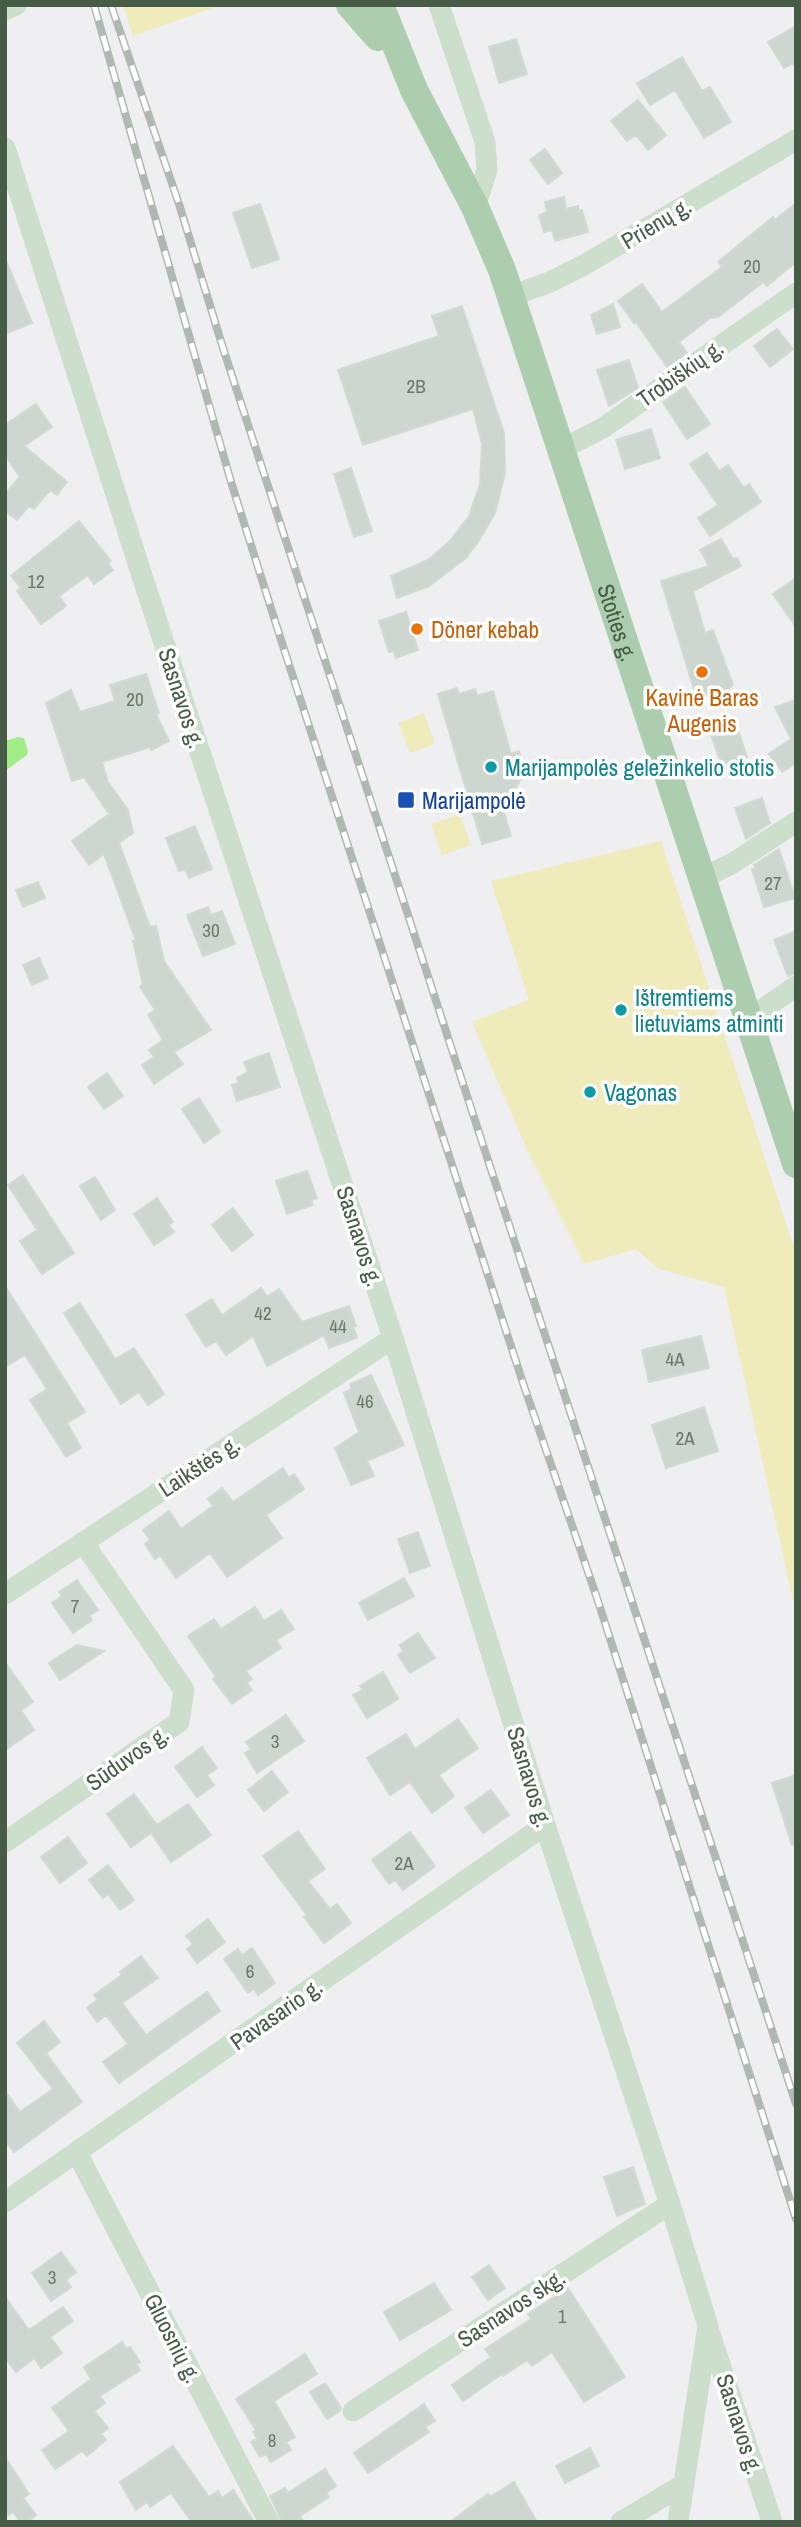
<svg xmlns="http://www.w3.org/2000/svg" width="801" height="2527" viewBox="0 0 801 2527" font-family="'Archivo Narrow',sans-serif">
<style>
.green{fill:#efebbb}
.water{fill:#a3ed88}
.building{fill:#cdd6cf;stroke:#d2dad4;stroke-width:2}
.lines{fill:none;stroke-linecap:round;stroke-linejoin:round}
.minor{stroke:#ccdfcc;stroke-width:21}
.major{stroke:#adceae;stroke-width:28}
.rail-casing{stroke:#b0b9b1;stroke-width:8}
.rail{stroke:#fff;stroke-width:5;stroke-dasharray:16;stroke-linecap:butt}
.food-dot{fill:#e8710a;stroke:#fff;stroke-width:2.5}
.culture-dot{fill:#0f9aa8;stroke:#fff;stroke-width:2.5}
.transit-dot{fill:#1a4fb4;stroke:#fff;stroke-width:2.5}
.labels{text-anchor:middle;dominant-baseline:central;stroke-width:7;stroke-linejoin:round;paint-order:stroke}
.number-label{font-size:19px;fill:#687a68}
.street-label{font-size:23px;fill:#465c46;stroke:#fff}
.food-label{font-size:23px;fill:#c56008;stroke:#fff;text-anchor:start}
.culture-label{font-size:23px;fill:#0d838f;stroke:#fff;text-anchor:start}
.transit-label{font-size:23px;fill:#164399;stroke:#fff;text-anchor:start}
</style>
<rect width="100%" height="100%" fill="#efeef1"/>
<path class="green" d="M123 5H221L133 36Z
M424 713 435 744 410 753 398 723Z
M460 814 471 845 442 855 431 824Z
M661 841 796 1254V1602L793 1600 724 1287 659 1269 636 1249 584 1264 529 1154 472 1022 529 1000 491 881Z"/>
<path class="water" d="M18 737 24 738 28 751 27 755 5 771V741Z"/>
<path class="building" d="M796 26V62L784 68 768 42Z
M516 39 527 74 499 83 489 47Z
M682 57 702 91 710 87 731 122 704 138 675 90 650 105 637 83Z
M638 100 666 135 648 150 636 135 627 141 611 121Z
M545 149 562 173 548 184 530 160Z
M564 197 566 209 578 206 579 211 582 210 588 232 555 241 552 230 544 232 539 215 547 212 545 202Z
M796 203V262L767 286 763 282 718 317 710 318 679 342 687 353 667 367 636 322 634 323 618 301 642 284 662 312 722 267 718 262 773 217 775 220Z
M260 204 279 259 252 268 233 213Z
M5 258 32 323 5 334Z
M613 304 620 327 597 334 591 315Z
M462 306 504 433 505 473 495 513 480 539 466 558 429 586 397 598 391 576 428 560 450 541 469 516 480 484 482 444 473 409 363 445 338 370 439 336 432 316Z
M777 329 793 349 770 367 754 346Z
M629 360 638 388 609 406 597 370Z
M685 387 710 424 687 439 663 402Z
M36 404 52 427 24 446 67 482 57 495 50 490 34 509 29 506 17 520 5 511V494L20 477 7 458 5 459V425Z
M651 429 660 458 625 469 616 440Z
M707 453 719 471 728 465 744 488 749 484 761 502 710 536 698 518 718 505 690 464Z
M351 468 372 531 354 537 334 474Z
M79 521 111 561 108 563 113 570 94 584 88 575 59 596 66 606 41 624 17 591 21 588 11 576Z
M721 539 733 559 737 558 741 566 693 591 705 633 713 630 733 685 720 696H696L661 581 709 566 700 550Z
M796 578V627L773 594Z
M406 612 418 650 396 658 394 651 389 652 379 621Z
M146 674 159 713 156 714 169 741 151 750 150 747 102 762 108 782 128 810 133 833 119 843 150 927 156 926 164 961 211 1030 174 1052 183 1064 154 1084 142 1065 154 1057 149 1050 163 1040 148 1015 155 1010 140 987 143 984 133 941H136L104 854 89 865 72 841 109 814 84 777 72 781 46 703 71 690 80 712 115 701 110 685Z
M457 688 459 694 475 689 477 696 493 691 511 754 519 751 525 772 503 810 511 836 482 844 438 694Z
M796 700V763L782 772 769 754 791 739 775 707Z
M732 722 735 731 738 730 747 757 722 766 710 732Z
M762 798 770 823 746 839 735 808Z
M195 826 212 869 189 878 185 869 179 871 166 838Z
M779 849 795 898 764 907 752 869 756 868 754 865Z
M38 882 45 898 23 907 16 890Z
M208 907 211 915 222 911 235 944 203 956 187 915Z
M796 931V973L788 976 774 940Z
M39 958 48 978 32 985 23 965Z
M269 1053 280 1087 237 1101 232 1085 239 1083 237 1078 248 1072 244 1062Z
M107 1073 123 1096 104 1109 88 1087Z
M199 1098 220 1132 204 1143 182 1109Z
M307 1171 317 1198 311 1200 313 1205 287 1214 276 1181Z
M23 1175 74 1253 42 1274 20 1241 37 1230 8 1185Z
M95 1177 115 1210 101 1220 80 1186Z
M157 1198 173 1222 169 1225 174 1232 154 1245 134 1214Z
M233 1208 253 1235 232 1251 212 1225Z
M5 1286 85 1412 67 1423 81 1448 66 1457 30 1400 47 1389 25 1355 5 1367Z
M261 1288 267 1297 279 1289 302 1322 349 1306 356 1326 353 1327 357 1338 329 1348 324 1335 267 1366 253 1336 226 1355 216 1341 206 1347 186 1315 212 1299 222 1315Z
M80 1303 115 1359 134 1348 164 1394 148 1405 139 1392 121 1404 64 1313Z
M701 1336 709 1368 649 1382 642 1350Z
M371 1375 404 1445 367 1461 374 1476 351 1485 335 1448 359 1432 344 1393 352 1389 350 1384Z
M704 1407 718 1451 666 1468 652 1425Z
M283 1468 289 1478 294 1474 304 1489 266 1515 282 1538 227 1577 210 1553 176 1578 160 1555 155 1559 145 1544 150 1540 143 1530 169 1511 181 1529 213 1506 208 1499 222 1488 233 1502Z
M418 1532 430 1566 410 1573 398 1539Z
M404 1578 414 1596 368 1620 359 1603Z
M77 1580 98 1610 89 1616 92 1620 73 1633 52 1603 62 1596 59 1592Z
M255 1607 264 1621 281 1610 294 1629 276 1640 281 1648 246 1671 252 1679 247 1683 252 1690 232 1704 213 1679 216 1677 188 1636 214 1619 221 1629Z
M418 1633 435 1658 410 1673 398 1655 403 1651 400 1645Z
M77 1645 104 1651 60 1680 49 1663Z
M5 1662 33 1702 21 1710 34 1730 5 1750Z
M383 1672 398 1699 367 1718 353 1695 363 1690 360 1686Z
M286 1715 304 1741 257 1773 245 1753 251 1749 246 1742Z
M458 1719 478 1748 439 1775 454 1796 432 1813 410 1782 390 1795 367 1758 406 1734 415 1749Z
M202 1747 217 1768 207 1775 214 1785 197 1797 175 1767Z
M272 1771 288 1792 264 1811 248 1790Z
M796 1775V1844L792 1845 772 1783Z
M491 1790 509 1815 483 1833 465 1808Z
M134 1794 157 1825 188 1804 211 1835 171 1862 151 1833 131 1847 107 1814Z
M298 1831 325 1869 308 1881 330 1909 337 1904 351 1923 324 1943 304 1917 307 1915 263 1856Z
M410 1832 435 1866 403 1890 395 1880 389 1884 372 1860Z
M68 1837 87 1863 60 1883 41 1857Z
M108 1865 134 1900 120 1910 108 1894 103 1898 89 1880Z
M208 1919 225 1942 197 1963 187 1949 193 1944 186 1936Z
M252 1948 275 1983 258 1995 254 1989 248 1993 224 1959 238 1949 242 1955Z
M141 1956 158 1978 122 2003 146 2035 207 1992 220 2011 119 2083 103 2062 128 2044 106 2015 97 2022 87 2008 97 2000 94 1995 122 1975 120 1972Z
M44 2021 60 2042 46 2053 82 2102 14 2152 5 2140V2091L20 2112 53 2089 17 2043Z
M633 2167 645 2204 617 2216 604 2177Z
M61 2252 76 2272 66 2280 71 2287 51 2301 32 2273Z
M489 2265 505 2288 488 2300 472 2277Z
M434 2283 451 2310 400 2340 384 2312Z
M568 2288 625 2377 584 2402 552 2352 532 2366 527 2360 503 2376 502 2374 463 2401 452 2385 491 2357 485 2349 531 2319 528 2314Z
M5 2297 29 2330 63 2307 73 2321 50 2337 62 2353 41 2368 34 2358 16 2372 5 2358Z
M122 2342 126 2349 130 2347 140 2362 136 2364 140 2370 100 2396 105 2403 94 2411 108 2428 101 2434 106 2440 87 2456 82 2451 55 2469 42 2450 69 2431 52 2408 91 2379 84 2367Z
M305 2354 317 2374 274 2401 295 2437 286 2442 291 2450 271 2462 266 2454 260 2457 251 2442 257 2439 253 2432 256 2430 236 2399Z
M325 2383 341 2408 340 2411 327 2419 310 2392Z
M424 2404 435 2421 425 2427 429 2432 368 2473 354 2453Z
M173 2446 209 2497 218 2491 222 2498 233 2490 254 2522H192L171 2493 150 2507 147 2502 136 2510 120 2482Z
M590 2448 599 2466 565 2483 556 2466Z
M5 2457 29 2494 23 2498 36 2515 27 2522H20L13 2512 5 2517Z
M325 2469 336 2486 326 2493 329 2497 300 2516 304 2522H282L270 2496 285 2488 288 2493Z
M514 2482 537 2522H450L488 2494 490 2497Z"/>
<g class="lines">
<path class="minor" d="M439 5 485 142 487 170 475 207
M5 10 16 5
M5 148 144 582 393 1338 545 1825 670 2204 708 2326 678 2522
M511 296 550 282 584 265 796 140
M562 449 603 428 796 293
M701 879 733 863 796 822
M749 1019 796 986
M5 1594 393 1338
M5 1842 179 1722 184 1690 83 1542
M77 2153 269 2522
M5 2202 545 1825
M708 2328 772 2522
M353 2411 670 2204
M621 2522 684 2484"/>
<g class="major">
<path d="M350 5 378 37"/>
<path id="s1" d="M380 5 414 90 475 207 502 270 796 1164"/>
</g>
<defs>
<path id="rail" d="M94 5 232 485 282 643 524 1386 597 1598 796 2219
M111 5 179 204 223 348 796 2104"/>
</defs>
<use href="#rail" class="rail-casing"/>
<use href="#rail" class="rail"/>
</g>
<g class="food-dot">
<circle cx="417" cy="629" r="7"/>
<circle cx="702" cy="672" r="7"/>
</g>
<g class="culture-dot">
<circle cx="491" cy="767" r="7"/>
<circle cx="621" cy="1010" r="7"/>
<circle cx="590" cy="1092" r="7"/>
</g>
<rect class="transit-dot" x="397" y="791" width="18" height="18" rx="3.5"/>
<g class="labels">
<g class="number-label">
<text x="752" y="266">20</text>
<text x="416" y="386">2B</text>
<text x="36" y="581">12</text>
<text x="135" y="699">20</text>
<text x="773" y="883">27</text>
<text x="211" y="930">30</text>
<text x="263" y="1313">42</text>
<text x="338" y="1326">44</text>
<text x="675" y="1359">4A</text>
<text x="365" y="1401">46</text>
<text x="685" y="1438">2A</text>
<text x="75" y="1606">7</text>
<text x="275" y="1741">3</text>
<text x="404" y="1863">2A</text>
<text x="250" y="1971">6</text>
<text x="52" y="2277">3</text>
<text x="562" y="2316">1</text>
<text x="272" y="2440">8</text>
</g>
<g class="street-label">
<text transform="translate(656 223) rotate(-31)">Prienų g.</text>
<text transform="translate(680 373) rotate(-35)">Trobiškių g.</text>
<text stroke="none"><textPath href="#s1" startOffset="663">Stoties g.</textPath></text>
<text transform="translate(182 698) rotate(72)">Sasnavos g.</text>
<text transform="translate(360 1236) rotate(72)">Sasnavos g.</text>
<text transform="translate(199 1466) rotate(-33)">Laikštės g.</text>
<text transform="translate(127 1758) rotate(-35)">Sūduvos g.</text>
<text transform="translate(530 1777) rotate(73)">Sasnavos g.</text>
<text transform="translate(276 2014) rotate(-35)">Pavasario g.</text>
<text transform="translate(511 2308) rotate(-33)">Sasnavos skg.</text>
<text transform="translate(173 2338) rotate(63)">Gluosnių g.</text>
<text transform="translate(740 2424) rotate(72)">Sasnavos g.</text>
</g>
<g class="food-label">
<text x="431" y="629">Döner kebab</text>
<text x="702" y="697" text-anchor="middle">Kavinė Baras<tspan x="702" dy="26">Augenis</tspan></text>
</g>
<g class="culture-label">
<text x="505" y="767">Marijampolės geležinkelio stotis</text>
<text x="635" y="997">Ištremtiems<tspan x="635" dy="26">lietuviams atminti</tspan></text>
<text x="604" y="1092">Vagonas</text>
</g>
<g class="transit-label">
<text x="422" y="800">Marijampolė</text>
</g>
</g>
<rect width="801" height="2527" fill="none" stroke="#465c46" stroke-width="14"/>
</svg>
